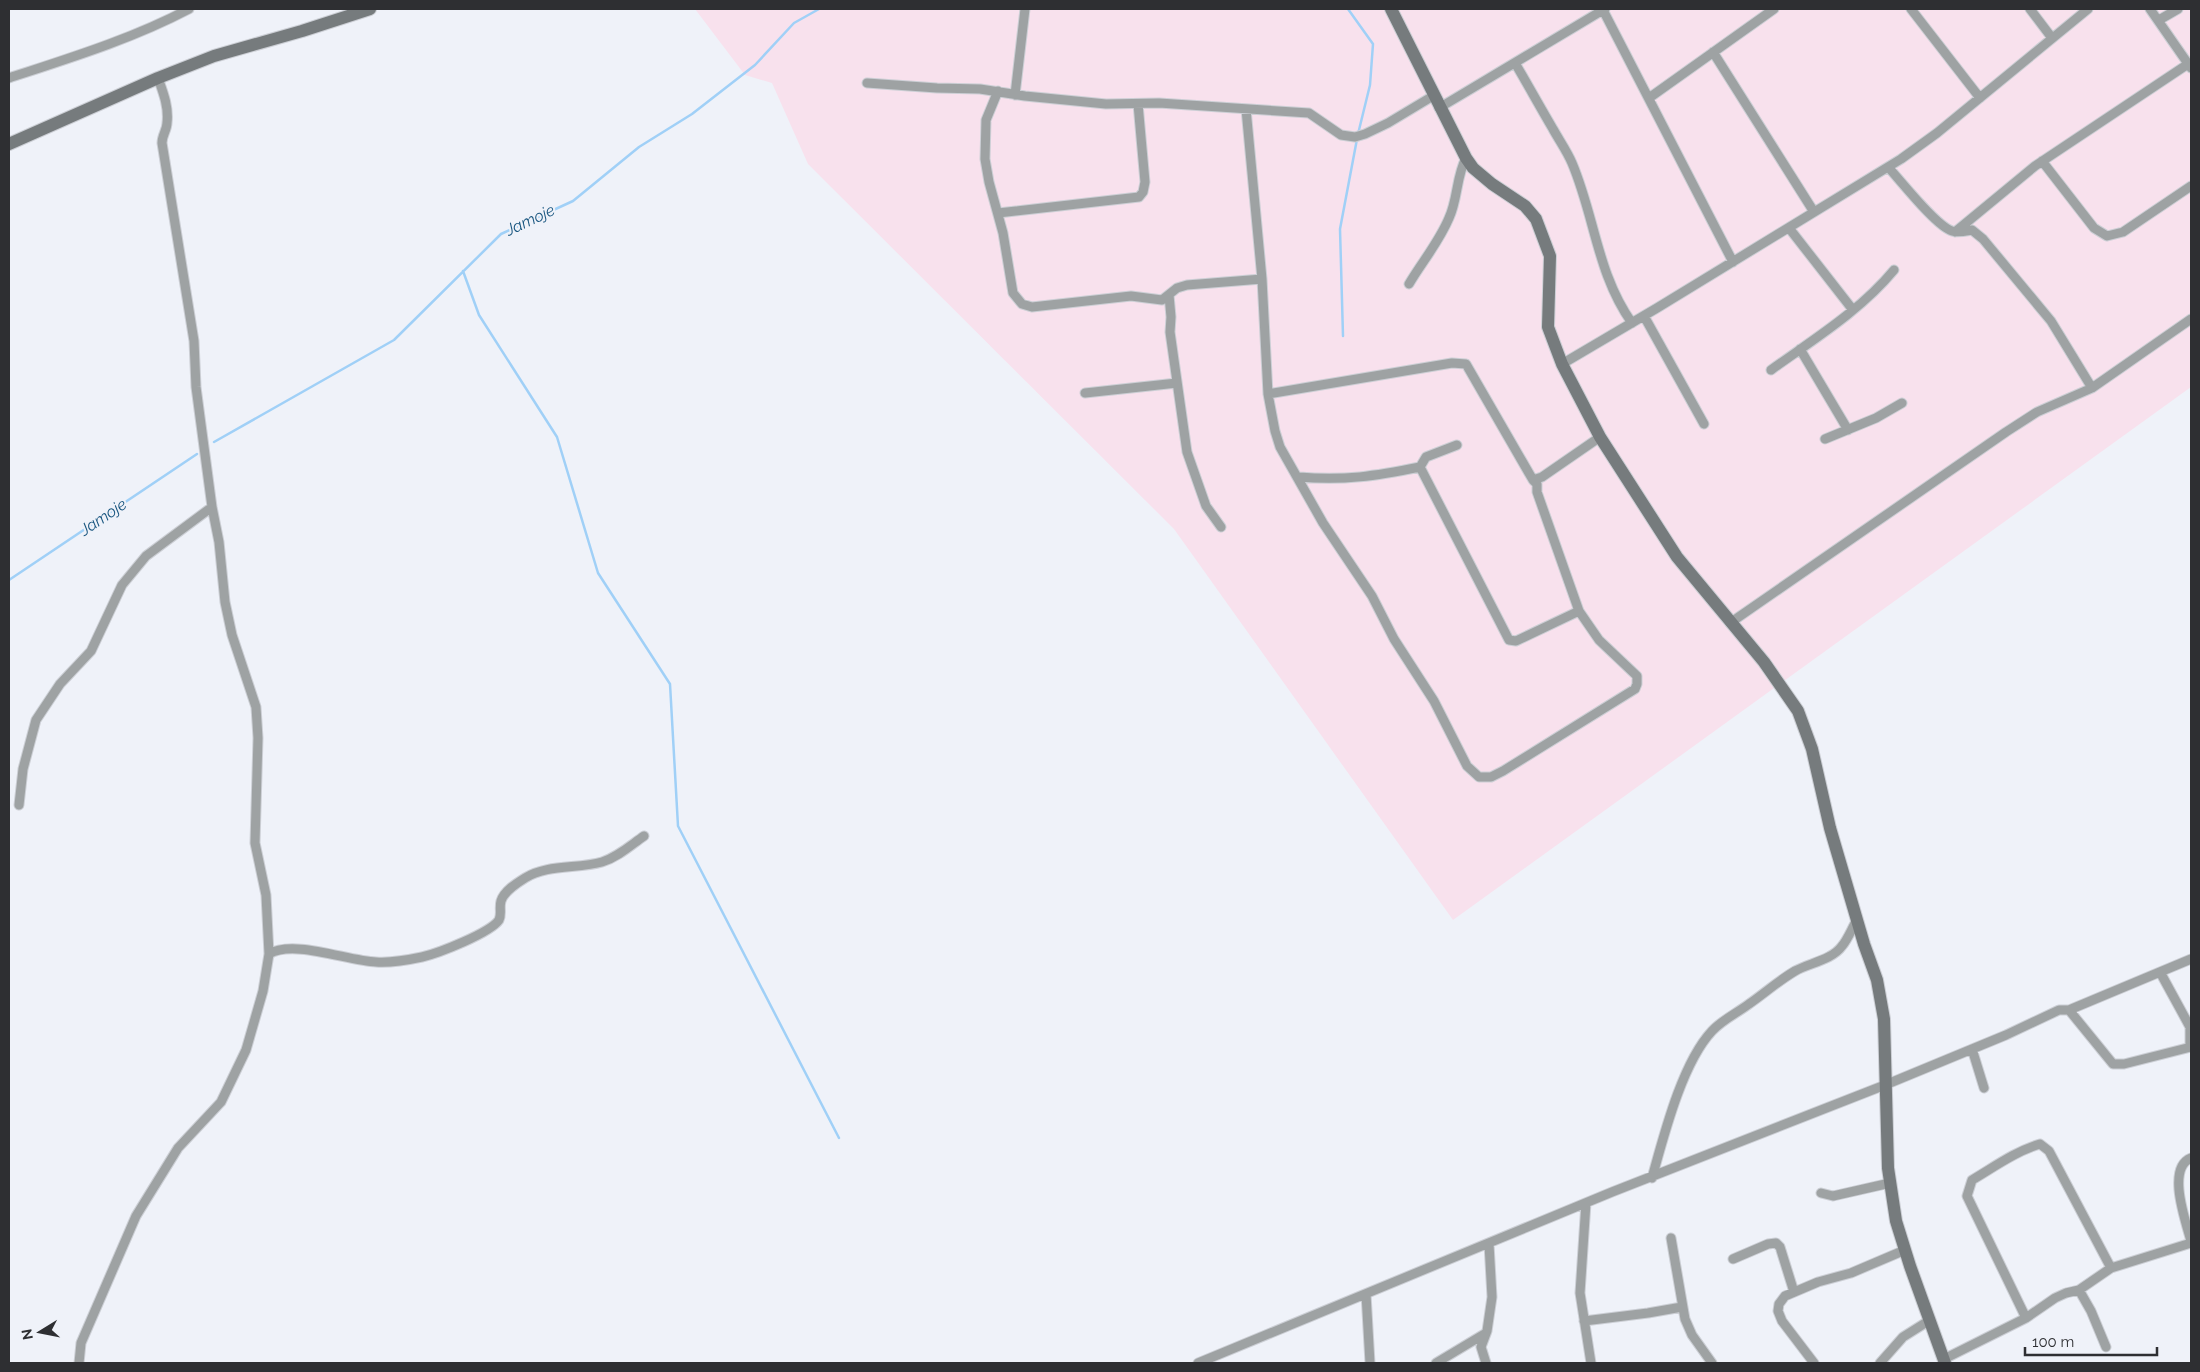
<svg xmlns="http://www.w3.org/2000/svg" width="2200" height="1372" viewBox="0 0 2200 1372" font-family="Raleway,sans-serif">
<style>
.education{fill:#f8e1ed}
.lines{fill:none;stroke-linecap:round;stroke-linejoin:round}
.stream{stroke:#a0d0f7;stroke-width:2.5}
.street-casing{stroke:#cccfd5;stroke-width:11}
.secondary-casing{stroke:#cccfd5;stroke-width:14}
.street{stroke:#9ea2a3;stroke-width:9}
.secondary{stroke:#767b7d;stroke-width:12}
.labels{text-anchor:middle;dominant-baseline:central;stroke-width:4;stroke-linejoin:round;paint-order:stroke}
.water-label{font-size:16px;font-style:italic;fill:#18557f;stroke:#eff2f9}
</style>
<rect width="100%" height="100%" fill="#eff2f9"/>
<path class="education" d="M695 9H2191V387L1453 920 1174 529 808 164 772 83 745 75Z"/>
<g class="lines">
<path class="stream" d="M1348 9 1373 44 1370 85 1358 134
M463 271 479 315 557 437 598 573 670 684 678 826 839 1138
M1343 336 1340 229 1357 139
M214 442 394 340 501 234 573 201 639 147 692 114 755 65 794 23 819 9
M9 580 197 454"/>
<defs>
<path id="street" d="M1605 9 1603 10 1733 262
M1911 9 1980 98
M2030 9 2052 38
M2150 9 2191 68
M2159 20 2178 9
M1713 52 1814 212
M1515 63C1528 85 1540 107 1553 129 1559 140 1567 151 1572 163 1595 217 1597 274 1632 323
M9 78C70 58 132 39 189 9
M158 78C163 92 169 107 167 123 167 130 162 135 162 143L194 341 196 387 212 507 219 542 225 602 232 635 256 707 258 738 255 843 266 895 269 954
M867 83 937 88 980 89 1025 96 1106 104 1159 103 1309 113 1341 135 1355 137 1365 134 1388 123 1433 96
M998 91 986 120 985 159 989 182 1003 233 1013 293 1022 304 1032 307 1131 296 1162 300 1177 288 1187 285 1262 279
M1015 95 1025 9
M1649 98 1774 9
M1439 108 1603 10
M1246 109 1262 279 1268 394 1275 431 1280 447 1323 523 1372 596 1394 639 1434 701 1467 766 1479 777H1491L1503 771 1635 689 1637 684V676L1599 640 1579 611 1537 492V484L1533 480 1542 477 1600 437
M2042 161 2094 228 2107 236 2123 232 2191 186
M1888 167C1901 181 1936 226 1952 231 1958 233 1966 231 1972 230L1983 239 2051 321 2092 388
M998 213 1139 197 1143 192 1145 182 1138 104
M1789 228 1853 310
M1955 232 2035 166 2188 64
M1409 284C1422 262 1439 242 1449 218 1458 199 1456 177 1466 158
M1169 295 1171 317 1170 332 1187 452 1206 506 1221 527
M1644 316 1704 424
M1800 349 1848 430
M1562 364 1657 308 1901 159 1937 133 2088 9
M1771 370C1814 339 1860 311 1894 270
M1085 393 1177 383
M1268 394 1452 363 1466 364 1533 480
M1825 439 1876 418 1902 403
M1457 445 1426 457 1420 467 1509 640 1516 641 1579 611
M1299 477C1344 481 1376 476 1420 467
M1730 623 2006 432 2037 412 2092 388 2191 319
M19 805 23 769 36 720 60 684 91 651 122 585 146 556 212 507
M2160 972 2190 1027V1047
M2069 1010 2113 1064H2124L2191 1047
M1972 1049 1984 1088
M2191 1158C2166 1168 2186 1222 2191 1241
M1652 1178C1664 1135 1682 1063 1712 1031 1722 1020 1737 1013 1749 1004 1765 993 1778 981 1795 971 1809 963 1832 960 1842 946 1848 939 1852 928 1857 920
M1821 1193 1833 1196 1890 1183
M1586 1203 1580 1293 1591 1363
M1671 1238 1685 1319 1692 1335 1712 1363
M1733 1259 1768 1244 1776 1243 1780 1247 1794 1292
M2079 1290 2091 1311 2106 1347
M1366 1294 1370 1363
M2026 1318 1967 1196 1972 1180C1994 1167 2016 1151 2040 1144L2049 1151 2111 1268
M1584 1321 1648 1313 1682 1307
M1944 1359 2026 1318 2055 1298 2066 1293 2079 1290 2111 1268 2191 1243
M79 1363 81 1343 136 1216 178 1148 221 1102 246 1050 263 991 269 954C293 939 348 961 376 962 390 963 408 960 422 957 439 953 490 933 499 920 502 914 499 908 501 901 504 891 517 883 525 878 547 864 578 869 602 862 618 857 631 845 644 836
M1198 1363 1612 1192 1885 1085 2006 1035 2059 1010H2069L2191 959
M1436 1363 1486 1333
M1486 1363 1481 1347 1487 1331 1492 1297 1489 1244
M1814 1363 1782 1321 1778 1311 1779 1304 1785 1296 1818 1282 1851 1273 1905 1250
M1880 1363 1903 1337 1930 1320"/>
<path id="secondary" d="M1391 9 1466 158 1473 168 1492 184 1525 206 1536 219 1550 256 1548 327 1562 364 1600 437 1677 557 1764 662 1798 711 1812 749 1830 828 1864 944 1877 980 1884 1019 1888 1168 1896 1221 1910 1266 1945 1363
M9 144 158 78 214 56 302 31 370 9"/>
</defs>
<use href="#street" class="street-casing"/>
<use href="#secondary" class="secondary-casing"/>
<use href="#street" class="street"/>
<use href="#secondary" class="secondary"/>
</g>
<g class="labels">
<g class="water-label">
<text transform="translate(530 220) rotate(-25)">Jamoje</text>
<text transform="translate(103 517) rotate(-34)">Jamoje</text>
</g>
</g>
<rect width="2200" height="1372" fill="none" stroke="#2e2f32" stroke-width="20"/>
<g transform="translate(40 1332) rotate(260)" stroke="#eff2f9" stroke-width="4" paint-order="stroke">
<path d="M0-4L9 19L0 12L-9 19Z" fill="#2e2f32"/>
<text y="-8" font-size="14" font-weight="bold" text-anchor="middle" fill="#2e2f32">N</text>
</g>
<path d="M2025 1347v8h132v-8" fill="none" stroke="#2e2f32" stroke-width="2.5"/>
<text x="2032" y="1347" font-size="15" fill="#2e2f32" stroke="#eff2f9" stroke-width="4" paint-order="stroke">100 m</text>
</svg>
